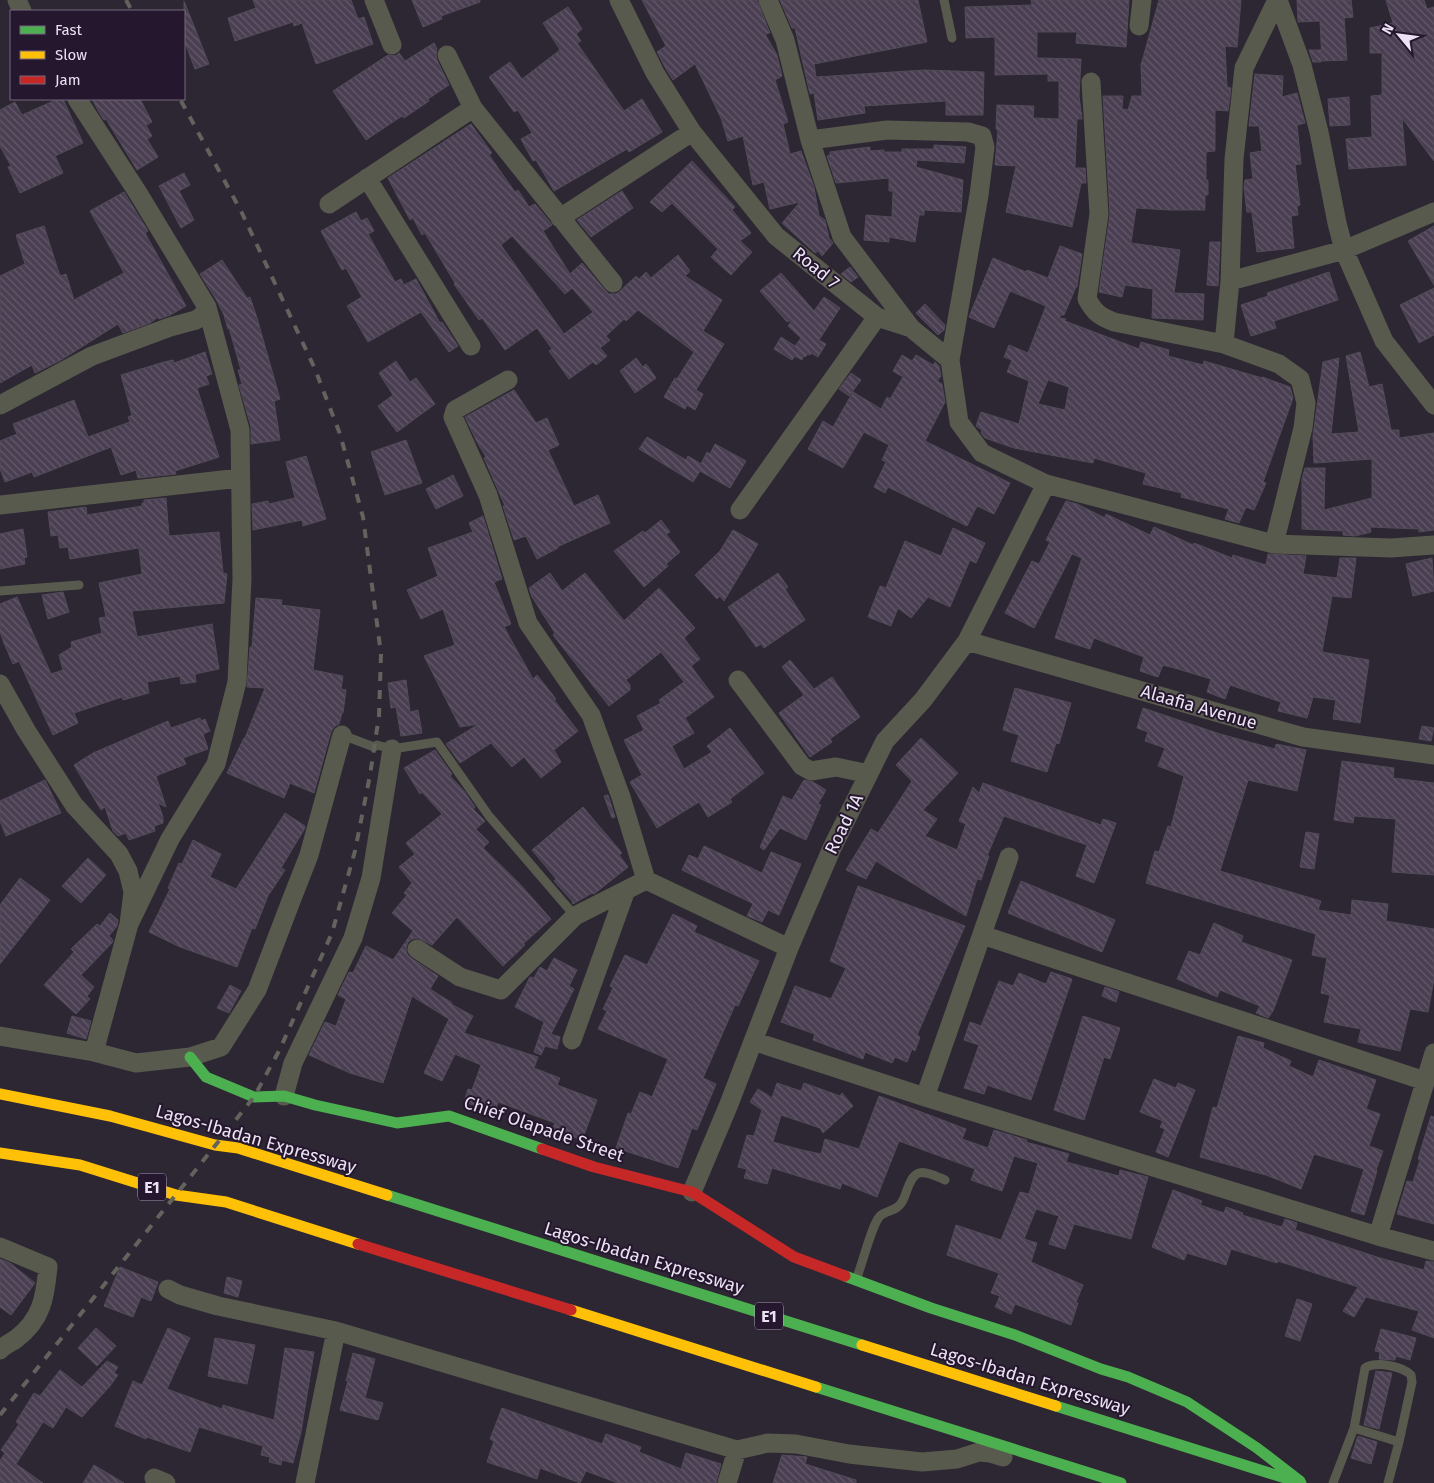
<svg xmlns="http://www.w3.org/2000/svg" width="1434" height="1483" viewBox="0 0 1434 1483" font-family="'Fira Sans',sans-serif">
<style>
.building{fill:url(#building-back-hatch);stroke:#514b57;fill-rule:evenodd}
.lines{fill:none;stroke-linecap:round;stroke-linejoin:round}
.lane{stroke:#575a4d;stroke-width:9}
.street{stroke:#575a4d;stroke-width:19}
.fast{stroke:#4caf50;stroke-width:11}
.slow{stroke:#ffc107;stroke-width:11}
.jam{stroke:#c62828;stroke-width:11}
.rail{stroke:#63635e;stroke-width:4;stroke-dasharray:9 9;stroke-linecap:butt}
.labels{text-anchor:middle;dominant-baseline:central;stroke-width:4;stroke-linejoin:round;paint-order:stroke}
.shield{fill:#24172e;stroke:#afa5b8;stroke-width:1}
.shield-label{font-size:16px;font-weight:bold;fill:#ebe2f3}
.street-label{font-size:18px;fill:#ebe2f3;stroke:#24172e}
</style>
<defs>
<pattern id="building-back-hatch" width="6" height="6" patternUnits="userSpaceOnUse" patternTransform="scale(1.25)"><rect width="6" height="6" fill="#4a3f52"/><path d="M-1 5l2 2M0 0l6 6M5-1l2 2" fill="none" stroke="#645a6b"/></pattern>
</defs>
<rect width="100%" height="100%" fill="#2d2633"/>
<path class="building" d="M253 0H351L358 19 364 17 373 44 316 64 302 23 294 26 293 22 235 41 228 18 256 8Z
M412 0H480V2L441 16 442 19 423 27Z
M642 0H757L770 33 765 34 777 55 782 76 775 80 788 122 783 124 790 154 801 151 814 187 819 216 825 220 829 238 833 243 822 256 818 251 815 253 814 252 782 223 800 202 770 209 764 182 753 185 743 136 728 141 721 118 695 64 673 80 666 69 657 52 666 46Z
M780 0H918L927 42 814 64 816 77 924 70 984 72 983 115H946V101L864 106 865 113 818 120 814 93 810 94 795 28H792Z
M1031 0H1129L1126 47 1076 43 1077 32H1037V58L1081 59 1079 96 1082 119H1077L1075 168H1085L1086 183H1081L1072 227 1006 212 1016 166 995 165 998 130 996 129 997 105 1034 106 1033 118 1059 119V81H1048V74L995 75V37L966 38 965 7 1032 5Z
M1159 0H1241L1237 47 1225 46 1227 87 1231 88 1228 111 1215 110V151L1206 152V180H1208V195H1205V210H1170L1136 208 1131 243 1180 250 1174 293 1204 294 1203 320 1152 318 1153 289 1125 285 1122 297 1099 292 1110 214 1103 96H1123L1122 109 1128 110 1132 96H1142L1141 65Z
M1297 0H1351L1353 17 1344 18 1347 60 1322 61 1320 21 1298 22Z
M1386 0H1424L1427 9 1434 7V161L1402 118 1406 165 1349 169 1346 139 1372 137 1371 96 1382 95V53H1370V28L1393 23Z
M184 1 209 64 195 69 184 40Z
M568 7 582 29 576 34 581 41 577 43 624 111 642 99 662 132 629 152 627 149 554 191 536 160 533 161 521 139 532 133 518 110 514 112 489 77 510 62 522 79 560 50 543 23Z
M434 43 437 49 436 55 437 60 449 85 428 99 429 101 404 118 402 116 366 140 333 91 388 55 396 56 399 53 405 61Z
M1309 50H1321V62H1313Z
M1255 74 1283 76 1282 97 1297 93 1305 123 1297 125 1301 164 1295 165 1300 205 1297 206 1298 215 1291 216 1294 248 1257 252 1252 212H1247L1244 187 1245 180 1253 179 1250 153 1262 151 1259 126H1249Z
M1349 97 1350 125 1330 126 1328 99Z
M58 99H63L83 143 55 156 63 173 20 193 8 167 11 166 0 146V110L15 102 22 115Z
M92 99H140L152 122 146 125 152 136 147 139 158 157 137 170 106 119 104 120 100 114Z
M471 124 492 153 489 155 515 192 518 190 529 207 535 204 550 222 552 225 543 231 570 274 582 263 605 290 609 294H615L618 293 636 276 639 279 646 272 651 278 678 255 690 271 685 276 722 300 703 331 724 344 696 390 703 394 695 410 687 405 685 409 664 397 675 378 677 379 694 352 638 310 626 321 624 319 606 336 610 340 600 348 607 356 596 365 593 362 569 379 549 351 552 349 537 328 505 350 482 318 479 320 454 284 455 283 425 233 422 235 413 218 410 220 388 178ZM512 236 565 294 572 288 593 312 564 334 501 245Z
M934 145 966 147 964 163 917 160 916 167 963 180 961 212 924 210V215H919L915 242 889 237V242L864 240 866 215 892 217 893 191H889V178L836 183 827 156 830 155V152L870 147V151L884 150V152H902V149H934Z
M692 161 735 207 732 210 751 233 740 241 752 252 731 275 711 257 718 249 672 203 662 212 650 202Z
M184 173 190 185 179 191 194 220 181 228 159 186Z
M622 191 633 208 591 237 577 220Z
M124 192 148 231 145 233 186 306 170 315 159 319 158 317 150 323 123 333 118 324 61 360 35 373 32 365 0 383V276L25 264 16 235 44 226 60 276 66 274 74 300 124 273 90 211Z
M356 212 361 221 367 218 374 231 368 234 395 282 401 279 404 285 416 279 440 323 442 322 458 346 449 352 421 312 368 342 347 306 362 297 346 268 342 270 321 231Z
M1434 226V285L1408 241Z
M1210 242H1220L1218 286 1207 285Z
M1060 246 1082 254 1077 287H1076L1064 315H1060V318L1066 319 1065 321 1139 349 1141 342 1169 350 1168 356 1203 365 1204 361 1262 378V377L1290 387 1293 398 1263 482 1266 483 1254 510 1246 507 1239 523 1225 519 1229 509 1181 497 1182 493 1143 484 1146 473 1094 458 1093 463 1014 448 985 438 981 433 982 430 976 426 981 412 1019 424 1029 381 1007 372 1012 360 1004 357 1009 345 1028 353 1046 306 1010 291 994 328 969 317 993 258 1026 272 1027 270 1048 278ZM1048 380 1069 387 1065 410 1038 404Z
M222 260 247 298 250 297 257 318 280 399 274 401 280 440 251 444V427L239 385 242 384 238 370H241L229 328 228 329 224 315 217 301 200 274Z
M850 267 858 277 851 282 841 274Z
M1329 272 1338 300 1274 321 1276 328 1251 336 1241 305 1268 296 1267 293Z
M781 273 814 311 824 297 840 308 819 340 826 344 818 357 811 353 810 355 808 354 805 357 803 356 802 360 795 356 792 360 774 349 781 337 795 346 801 338 788 326 793 319 787 322 760 291Z
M1434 288V335L1419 343 1400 305Z
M925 304 945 325 944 330 938 335 916 313Z
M205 352 212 374 206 376 209 384 197 388 219 457 175 471 176 474 138 478 136 470 121 475 111 447 34 477 32 472 5 482 0 469V441L17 434 13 424 74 400 88 437 130 422 128 417 132 415 121 375 164 362 173 360 174 363Z
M1360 352 1369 387 1382 384 1391 430H1399V438L1434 433V530L1419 532V529L1370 527 1371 532 1355 536 1343 535V531L1302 529V479L1305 468H1325L1324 510 1372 498V459L1314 463 1313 436 1323 362 1339 358 1331 434 1359 432 1346 356Z
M902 355 912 361 916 355 933 365 935 362 939 366 941 376 937 381 942 384 945 402 925 441 1010 483 994 514 977 506 967 526 888 487 885 493 874 487 886 462 882 460 889 445 864 432 843 468 808 449 823 421 833 427 853 392 881 409 887 397 890 399 903 377 893 371Z
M636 358 643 367 646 364 656 378 635 393 620 371Z
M396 361 410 382 416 378 435 404 397 432 378 406 393 395 379 373Z
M851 373 861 380 849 396 839 389Z
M514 390 536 423 547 418 559 445 548 450 574 506 598 495 610 523 557 547 558 548 537 559 526 536 514 540 503 506H505L484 458 486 457 477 442 465 417Z
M647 437 686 460 688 456 701 464 707 452 710 454 715 444 746 461 730 488 700 471 693 482 639 449Z
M406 440 422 483 385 495 371 452Z
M306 456 326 519 303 526 302 520 253 530 252 504 268 501 269 504 295 498 286 462Z
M453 475 463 496 436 509 426 489Z
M166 498 169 536 219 532 223 573 227 574 224 603 132 611 137 637 212 624 219 669 195 674 196 682 181 684 180 676 147 682 149 693 123 700 122 697 74 713 78 723 53 735 19 661 13 664 4 643 0 632V604L17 597 51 674 63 670 59 655 72 647 71 642 102 633 99 618 106 617 99 583 142 574 139 548 70 559 68 547 60 548 58 535 51 536 48 512 86 507 87 515 142 506V503H144V500Z
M1066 501 1077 504 1105 518 1106 514 1150 535 1154 527 1193 545 1194 543 1232 558 1233 555 1266 565 1268 554 1306 556 1303 574 1337 578 1340 558H1356L1351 598 1332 596 1322 652 1369 660 1360 723 1333 719 1336 700 1313 697 1307 718 1278 711 1281 702 1230 685 1225 699 1207 692 1211 679 1178 669 1163 665 1158 677 1140 671 1144 657 1094 638 1090 649 1055 638 1082 558 1072 554 1034 628 1005 613 1032 561 1039 564 1050 542 1046 540Z
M483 516 502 579 494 582 511 624 504 627 533 679 537 675 556 699 554 700 578 731 554 750 561 762 541 778 524 757 512 767 491 743 460 763 446 744 479 724 460 727 424 656 455 645 443 609 421 619 407 590 438 576 428 548 473 532 469 523Z
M661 520 670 532 666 534 680 552 666 564 668 566 644 587 614 551 643 531 645 533Z
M953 528 985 543 976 563 970 560 950 607 928 597 911 618 898 608 891 626 868 617 880 586 886 588 905 541 941 556Z
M23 529 27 557 24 558 25 564 0 569V534Z
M733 530 758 544 724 601 720 596 717 599 695 575 720 551Z
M1432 558 1434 591 1413 596 1406 564Z
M550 573 562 591 585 573 624 621 659 588 695 628 684 638 700 659 691 666 714 697 685 718 694 733 672 746 684 769 712 752 707 746 730 728 764 773 730 799 732 802 708 817 699 802 657 828 630 782 642 775 624 740 644 730 637 716 661 703 659 700 684 682 661 652 626 680 630 685V690L609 706 553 635 555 633 532 597 529 588Z
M778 573 788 587 785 589 805 620 764 648 761 644 756 647 728 607Z
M63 592 69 612 48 619 42 595Z
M256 598 282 600 281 605 320 610 313 670 343 676 341 689 346 690 343 713H342L339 724 334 727 331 732 314 793 290 783 284 798 227 773 244 738H245L265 688 247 687 250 647H252Z
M790 660 814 689 832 677 860 717 830 739 832 742 810 757 779 713 804 695 782 667Z
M406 680 410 712 418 710 422 733 401 736 396 707 391 708 388 683Z
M1015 688 1071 703 1059 744 1056 743 1047 772 1011 761 1019 735 1003 730Z
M1143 708 1220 734 1275 749 1276 744 1306 750 1297 791 1248 780 1220 871 1321 901 1318 910 1351 915 1352 900 1388 904 1386 921 1434 929V979L1428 1012 1410 1009 1400 1051 1358 1042 1361 1029 1324 1022 1330 995 1321 993 1327 958 1312 955 1316 934 1146 883 1155 851 1159 852 1168 826 1171 827 1184 776 1158 766 1165 748 1145 741 1148 732 1137 728Z
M200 718 201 721 205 719 210 731 203 734 208 749 183 758 186 764 156 776 166 807 158 803 163 817V823L154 826 155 831 129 840 126 833 118 836 113 831 105 807 101 810 74 765 93 753 168 721 171 728Z
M1422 726 1434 728 1431 741 1419 739Z
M921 738 958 773 923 810 937 819 925 836 957 850 966 824 959 821 973 787 979 793 983 783 1101 825 1103 819 1116 823 1094 883 1076 876 1087 845 1004 816 987 856H989L981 880 977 879 966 916 876 861 866 879 846 870 871 829 878 833 912 781 896 765Z
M435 750 452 774 450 776 464 791 475 807 473 809 485 821 476 829 489 842 483 848 519 883 551 919 523 944 525 945 503 966 457 917 432 945 418 938 412 939 408 942 406 948 407 954 411 958 438 976 430 989 452 1003 451 1004 473 1016 464 1033 538 1057 534 1068 560 1078 557 1085 597 1100 582 1140 552 1129 555 1123 498 1102 495 1112 464 1102 468 1089 472 1090 481 1065 455 1054 442 1081 424 1073 449 1019 412 996 383 1083 350 1073 309 1055 325 1022 336 1026 346 999 338 995 349 972 353 973 366 946 393 960 413 931 392 913 407 895 404 893 412 883 399 867 415 854 406 843 442 814 422 792 420 794 404 768Z
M1342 761 1394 768 1393 778 1434 783V875L1392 872 1396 819 1354 816 1353 823 1334 820Z
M45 780 61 813 6 836 0 821V801Z
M804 780 813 782 826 790 818 804 821 805 806 840 780 828 764 850 760 847 783 796 792 800Z
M608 795 615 817 612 818 604 796Z
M583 807 622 853 619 855 628 867 594 894 592 893 573 904 572 902 573 900 572 901 554 881 556 879 532 850Z
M285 813 305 826V828L281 868 285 870 270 893H269L255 929 252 928 237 967 180 947 149 932 170 889 168 888 179 863 182 864 193 840 221 854 210 877 236 889Z
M1306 832 1319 834 1314 869 1300 867Z
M704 846 762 873 771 852 801 864 779 915 768 910 762 922 747 916 753 904 750 902 682 870 689 855 698 859Z
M88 858 106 875 81 903 62 886Z
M20 878 50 900 0 964V905Z
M1021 881 1115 920 1102 952 1008 913Z
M858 886 965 926 917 1035 920 1037 915 1051 912 1049 907 1062 895 1057 892 1063 865 1052 863 1059 813 1040 815 1034 781 1022 795 986 831 999 846 968 830 961Z
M110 913 118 920 117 926 109 936 113 940 112 943 81 975 94 987 87 996 90 999 76 1014 44 985 74 952 71 949 97 924 100 926Z
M673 914 697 926 694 932 759 961 738 1006 735 1005 703 1078 716 1084 697 1130 692 1128 678 1168 616 1148 628 1113 631 1114 640 1092 652 1097 668 1059 598 1029 607 1011 603 1009 613 988 610 986 625 955 647 965Z
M1214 923 1243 936 1241 942 1292 960 1273 1011 1268 1018 1256 1013 1260 1006 1220 990 1217 997 1177 979 1189 951 1200 955Z
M554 958 577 970 569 986 574 989 551 1034 560 1037 557 1049 545 1046 541 1055 534 1052 544 1022 515 1007 530 977 534 978 540 967 547 971Z
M1051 972 1072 979 1031 1100 987 1085 984 1094 964 1088 979 1045 964 1040 970 1022 981 1026 999 981 1013 986 1019 973 1046 984Z
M230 985 241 991 229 1013 217 1008Z
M1105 987 1119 992 1116 1002 1102 996Z
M72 1016 91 1021 86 1039 67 1033Z
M1083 1016 1120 1028 1110 1059 1104 1057 1084 1120 1054 1110Z
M1238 1036 1264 1043 1263 1048 1291 1061 1289 1066 1313 1077 1319 1060 1376 1080 1366 1109 1380 1114 1369 1146 1383 1151 1376 1170 1377 1171 1364 1215 1351 1211 1364 1169 1314 1154 1301 1189 1266 1175 1200 1157 1213 1107 1217 1108Z
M1154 1079 1176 1088 1178 1083 1195 1090 1168 1157 1156 1152 1165 1129 1160 1127 1163 1121 1140 1112Z
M777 1083 801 1091 804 1083 840 1096 842 1093 853 1106 823 1133 820 1128 781 1115 773 1142 802 1150 821 1154 825 1139 859 1149 879 1096 966 1129 962 1139 988 1148 994 1130 1027 1140 1026 1142 1069 1154 1066 1162 1119 1176 1120 1170 1148 1177 1131 1239 1074 1224 1065 1249 1049 1244 1059 1216 1036 1209 1024 1239 1037 1243 1031 1262 1083 1285 1076 1302 1078 1303 1071 1325 1015 1304 1011 1314 995 1307 1000 1296 991 1293 999 1273 947 1255 956 1225 1001 1240 1020 1192 1029 1194 1038 1163 1014 1156 1002 1191 971 1180 975 1169 899 1141 877 1197 842 1183 840 1189 772 1168 767 1184 744 1178 747 1169 738 1167 747 1135 754 1136 762 1110 750 1102 758 1089 772 1098Z
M1431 1116 1434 1117V1224L1397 1214 1407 1181 1413 1182 1420 1160 1418 1159Z
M1173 1190 1202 1201 1200 1205 1224 1213 1226 1207 1243 1213 1242 1215 1282 1227 1285 1219 1297 1223 1295 1230 1380 1258 1424 1270 1426 1261 1434 1262V1338L1412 1330 1419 1311 1366 1297 1354 1317 1343 1311 1358 1287 1278 1261 1277 1263 1231 1249 1226 1265 1187 1253 1184 1260 1152 1247Z
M0 1259 10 1263 35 1283 11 1315 0 1307Z
M120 1267 158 1282 151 1301 141 1297 133 1317 104 1306Z
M227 1277 242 1281 238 1297 224 1293Z
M1297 1299 1312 1304 1300 1341 1285 1336Z
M96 1328 116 1346 97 1366 78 1348Z
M168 1328 190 1338 167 1389 222 1409 223 1405 274 1420 285 1348 314 1352 301 1432 293 1463 282 1460 281 1465 269 1462 270 1457 261 1455 263 1446 199 1427 190 1452 147 1437 146 1439 115 1426 133 1381 142 1385Z
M1381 1329 1416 1338 1410 1360 1396 1356 1395 1360 1379 1359 1380 1352 1375 1351Z
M215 1338 255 1345 247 1384 208 1376Z
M353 1353 375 1359 365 1398 383 1403 378 1420 340 1410 348 1381H346Z
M107 1361 118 1367 114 1373 118 1375 110 1386 82 1417 66 1407 53 1428 43 1422 16 1464 43 1483H0V1461L5 1453 1 1450 19 1424 16 1422 34 1393 40 1396 60 1370 82 1387Z
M1376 1371 1392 1373 1379 1429 1364 1425Z
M502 1408 602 1444 606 1434 641 1447 639 1452 681 1469 686 1453 721 1464 716 1483H618L586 1471 580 1483 540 1468 537 1479 487 1462 494 1441 490 1439Z
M1358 1436 1377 1442 1371 1464 1351 1458Z
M782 1455 807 1457 805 1464 856 1480V1483H773Z
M94 1465 124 1483H83Z"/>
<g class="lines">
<path class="lane" d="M944 0 952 38
M0 591 79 585
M342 735 374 747 377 745 392 749 437 742 489 816 575 916
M857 1277C862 1265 872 1224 880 1216 887 1210 897 1211 902 1202 907 1194 909 1176 919 1173 927 1171 938 1177 945 1180
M1354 1428 1399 1442
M1333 1483 1354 1428 1365 1368C1376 1361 1402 1366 1411 1375L1412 1382 1399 1442 1388 1483"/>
<path class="street" d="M17 0 22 11
M374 0 392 45
M619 0 655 73 692 132 776 236 877 317 911 328 950 360 959 422 982 453 1046 484 1274 544 1391 548 1434 545
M768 0 785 40 810 140 842 237 911 328
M1278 0 1302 65 1319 132 1337 223 1344 250 1384 341 1434 405
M1139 26 1142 0
M447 55 473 108 613 283
M1091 82 1099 214 1087 299C1095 313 1099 316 1114 322L1224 344 1279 364 1300 379 1306 403 1303 428 1274 544
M810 140 887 130 968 132 982 136 985 147 979 195 950 360
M367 178 471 346
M329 204 473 108
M560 218 692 132
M1230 281 1344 250 1434 212
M1224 344 1230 281 1234 159 1244 68 1277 0
M508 380 455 410 453 417 488 495 528 623 591 715 621 797 646 880 789 948
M0 405 92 356 170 327 196 320 203 315 207 307 138 193 77 99
M0 505 240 478
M740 510 877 317
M967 641 1303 737 1434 755
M738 680 802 766 811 771 836 767 869 774
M0 684 26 730 74 805 119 854 128 871 133 892 129 924 94 1052
M129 924 170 839 216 764 237 682 242 579 240 430 207 307
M982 935 1425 1081
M417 949 460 977 501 990 575 916 646 880
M0 1036 94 1052 136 1063 190 1057 221 1047 257 990 291 901 309 855 342 735
M572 1040 626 890
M753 1041 925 1097 1378 1236 1434 1251
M284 1096 293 1063 353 938 371 878 392 749
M925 1097 1009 857
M692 1192 729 1104 789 948 832 848 885 741 923 700 967 641 1046 484
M1378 1236 1434 1053
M0 1247 48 1267C45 1298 42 1319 16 1339 10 1343 5 1345 0 1350
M168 1289 180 1295 218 1306 336 1331 737 1450 768 1443 796 1444 849 1454 922 1462 957 1459 979 1452 990 1453 1003 1457
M154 1478 166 1483
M305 1483 336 1331
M727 1483 737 1450"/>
<path class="fast" d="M190 1057 206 1077 254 1097 284 1096 315 1105 397 1123 449 1116 542 1149
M387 1195 862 1345
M845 1276 931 1308 1015 1335 1101 1369 1128 1377 1187 1402 1257 1448 1300 1481
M816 1387 1121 1483
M1056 1406 1301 1483"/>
<path class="slow" d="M0 1094 110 1116 215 1145 238 1148 387 1195
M0 1153 80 1165 176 1195 226 1202 358 1244
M571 1310 816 1387
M862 1345 1056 1406"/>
<path class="jam" d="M542 1149 594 1167 692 1192 794 1257 845 1276
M358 1244 571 1310"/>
<path class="rail" d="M126 0 132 11
M0 1415 254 1097 280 1049 332 933 355 851 370 775 379 716 381 654 363 517 340 434 315 369 242 213 180 99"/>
</g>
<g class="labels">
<g class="shield">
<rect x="138" y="1173.5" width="28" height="27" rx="4"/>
<rect x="755" y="1302.5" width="28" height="27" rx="4"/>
</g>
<g class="shield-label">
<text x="152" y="1187">E1</text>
<text x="769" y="1316">E1</text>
</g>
<g class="street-label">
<text transform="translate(816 268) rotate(39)">Road 7</text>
<text transform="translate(1199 707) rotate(16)">Alaafia Avenue</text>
<text transform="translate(844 824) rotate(-64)">Road 1A</text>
<text transform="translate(544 1129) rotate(19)">Chief Olapade Street</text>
<text transform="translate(256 1139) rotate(16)">Lagos-Ibadan Expressway</text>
<text transform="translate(644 1258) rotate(17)">Lagos-Ibadan Expressway</text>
<text transform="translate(1030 1379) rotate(17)">Lagos-Ibadan Expressway</text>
</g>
</g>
<rect x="10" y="10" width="175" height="90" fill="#24172e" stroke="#74687d"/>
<rect x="20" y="26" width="25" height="8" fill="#4caf50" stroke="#74687d"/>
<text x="55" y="35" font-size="15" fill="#ebe2f3">Fast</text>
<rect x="20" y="51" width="25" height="8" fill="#ffc107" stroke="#74687d"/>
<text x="55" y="60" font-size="15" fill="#ebe2f3">Slow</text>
<rect x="20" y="76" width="25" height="8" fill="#c62828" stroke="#74687d"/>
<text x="55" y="85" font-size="15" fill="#ebe2f3">Jam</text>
<g transform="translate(1399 35) rotate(299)" stroke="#24172e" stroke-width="4" paint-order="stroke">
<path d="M0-4L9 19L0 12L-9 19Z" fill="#ebe2f3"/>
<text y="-8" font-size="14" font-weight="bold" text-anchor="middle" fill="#ebe2f3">N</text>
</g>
</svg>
